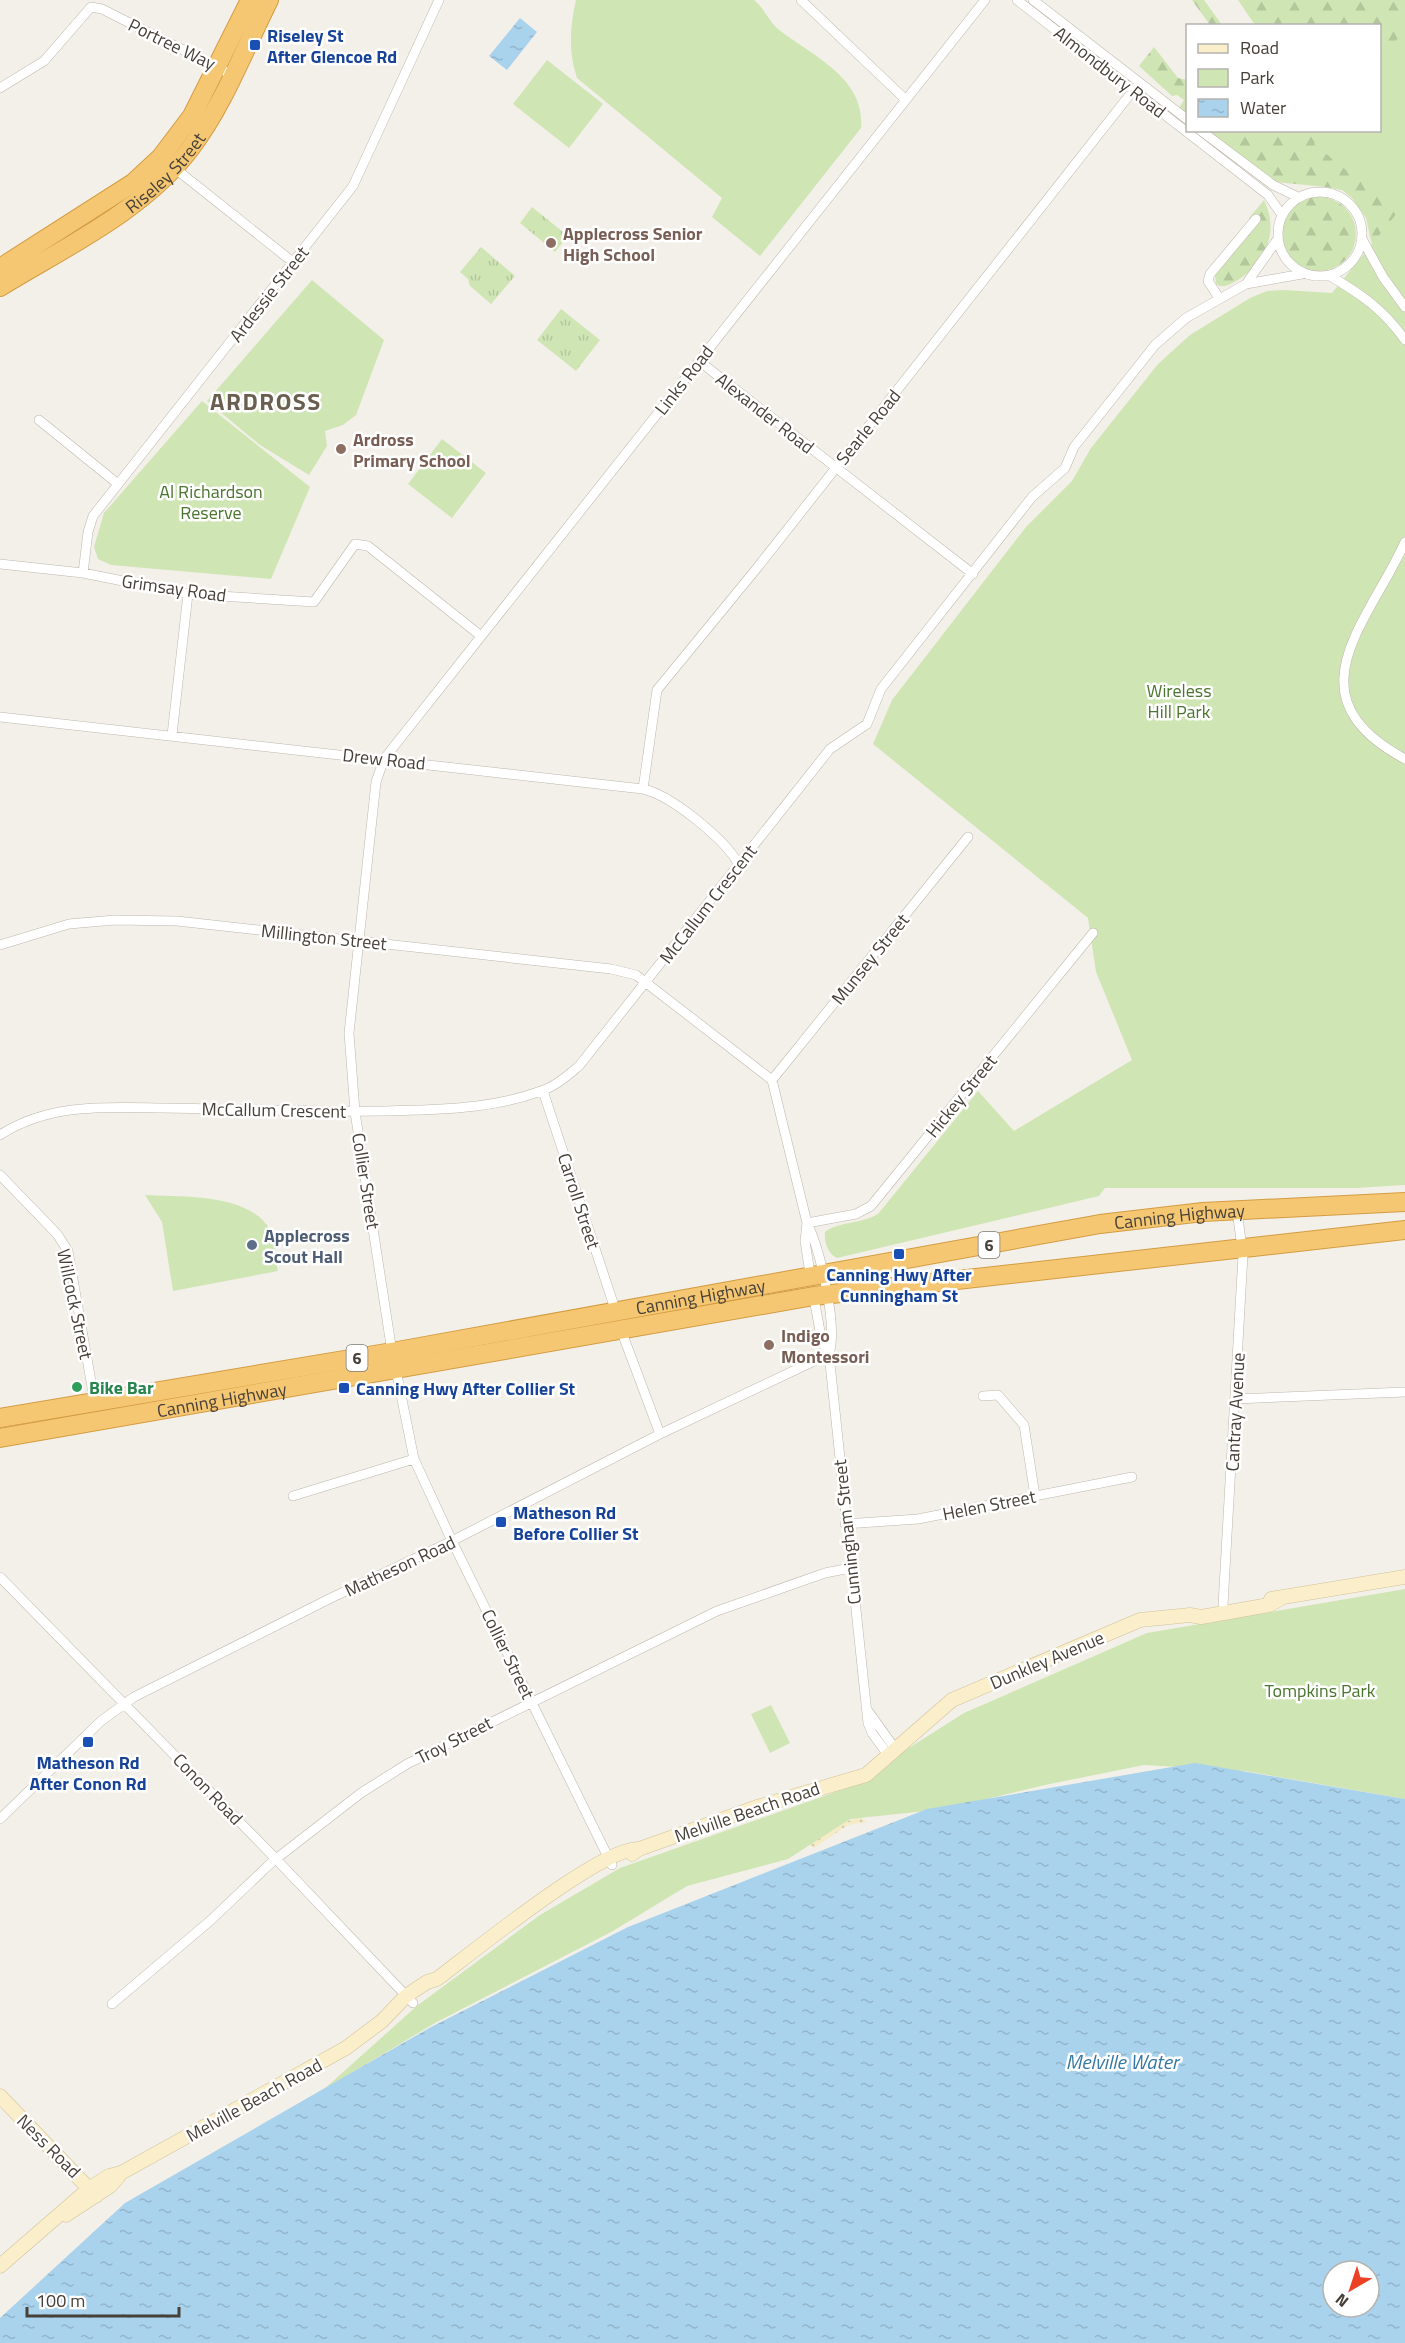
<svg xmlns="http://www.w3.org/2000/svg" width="1405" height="2343" viewBox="0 0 1405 2343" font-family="'Titillium Web',sans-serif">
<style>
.grass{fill:url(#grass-tufts)}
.forest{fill:url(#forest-firs)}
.sand{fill:url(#sand-dots)}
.park{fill:#d0e5b4}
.water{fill:url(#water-ripples);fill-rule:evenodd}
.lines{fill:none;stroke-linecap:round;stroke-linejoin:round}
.street-casing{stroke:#beb7ac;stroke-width:10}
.secondary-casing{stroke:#d0c29b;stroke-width:15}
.highway-casing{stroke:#d49c42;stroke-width:20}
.street{stroke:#fff;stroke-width:9}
.secondary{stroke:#fbefcb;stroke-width:14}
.highway{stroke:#f5c772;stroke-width:18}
.transit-dot{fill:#1a4fb4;stroke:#fff;stroke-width:2}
.education-dot{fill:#8d6e63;stroke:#fff;stroke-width:2}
.service-dot{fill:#5c6f8a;stroke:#fff;stroke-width:2}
.leisure-dot{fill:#2e9e5b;stroke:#fff;stroke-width:2}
.labels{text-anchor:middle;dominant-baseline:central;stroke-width:5;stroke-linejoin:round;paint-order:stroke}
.shield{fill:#fff;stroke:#7e7974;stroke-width:1.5}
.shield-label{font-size:16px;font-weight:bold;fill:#474038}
.transit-label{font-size:18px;font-weight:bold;fill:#164399;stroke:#fff;text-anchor:start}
.street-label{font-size:18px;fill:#474038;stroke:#fff}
.education-label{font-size:18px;font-weight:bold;fill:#785e54;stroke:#fff;text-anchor:start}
.park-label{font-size:18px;fill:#4a752e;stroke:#fff}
.service-label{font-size:18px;font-weight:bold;fill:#4e5e75;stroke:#fff;text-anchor:start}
.leisure-label{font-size:18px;font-weight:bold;fill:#27864d;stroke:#fff;text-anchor:start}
.water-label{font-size:20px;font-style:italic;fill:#3578a4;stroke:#fff}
.district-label{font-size:24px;font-weight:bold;letter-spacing:1.5px;fill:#695e4f;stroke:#fff}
</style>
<defs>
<pattern id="grass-tufts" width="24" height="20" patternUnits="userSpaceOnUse" patternTransform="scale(1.5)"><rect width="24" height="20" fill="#d0e5b4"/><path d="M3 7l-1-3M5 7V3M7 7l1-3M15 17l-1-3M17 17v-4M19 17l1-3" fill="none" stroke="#b4c69c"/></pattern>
<pattern id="forest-firs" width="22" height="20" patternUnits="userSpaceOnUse" patternTransform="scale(1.5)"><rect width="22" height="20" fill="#d0e5b4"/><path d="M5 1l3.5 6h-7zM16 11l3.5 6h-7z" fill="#b4c69c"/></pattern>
<pattern id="sand-dots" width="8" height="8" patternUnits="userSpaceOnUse" patternTransform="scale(1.5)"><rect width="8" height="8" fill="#f5ebc7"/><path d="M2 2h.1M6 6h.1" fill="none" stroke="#d3cbac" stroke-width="1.8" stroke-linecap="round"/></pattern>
<pattern id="water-ripples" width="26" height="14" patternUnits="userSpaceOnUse" patternTransform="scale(1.5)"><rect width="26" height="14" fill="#a9d2ec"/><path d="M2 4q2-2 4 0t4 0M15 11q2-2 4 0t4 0" fill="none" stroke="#93b5cb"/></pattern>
</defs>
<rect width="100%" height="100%" fill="#f3f0e9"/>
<path class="grass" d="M532 207 568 236 555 252 520 223Z
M481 247 515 276 491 304 470 286 468 279 460 272Z
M561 309 600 340 576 371 537 340Z"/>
<path class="forest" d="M1192 0H1204L1222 25H1210Z
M1238 0H1405V299L1372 245 1366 218 1352 198 1342 190 1326 187 1275 182 1208 131 1380 130V26L1255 25Z
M1154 47 1178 78 1187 80V115L1179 108 1184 100 1177 95 1172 96 1139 66Z
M1282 234a37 37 0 1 1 74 0a37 37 0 1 1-74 0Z
M1264 200C1279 230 1267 260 1241 278 1234 282 1228 287 1220 286L1216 284 1215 275 1252 229 1249 218Z"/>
<path class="sand" d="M860 1817 867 1822 848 1825 814 1848 804 1842 810 1833Z"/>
<path class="park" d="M576 0H754C764 8 769 21 778 29 811 55 866 78 861 128L760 256 712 217 722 198 577 78C568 52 570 26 576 0Z
M1405 29V1185L1356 1188H1105L1099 1196 837 1258C828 1254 824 1242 825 1232 840 1221 861 1224 878 1214L978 1091 1014 1131 1132 1060 1096 972 1088 918 873 744 892 700 1026 527 1072 481 1091 448 1158 364 1190 335 1250 298 1267 291 1284 290 1332 293 1398 212 1314 144 1324 131 1380 130V61Z
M547 60 603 104 569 148 513 104Z
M312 280 384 340 356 415 343 425 325 431 327 446 309 475 260 445 207 401Z
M202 401 310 487 271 579 111 565 98 559 94 547 104 513Z
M442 439 486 473 452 518 408 484Z
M145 1195C181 1197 250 1193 270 1230 276 1241 275 1260 278 1271L173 1291 162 1222Z
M1405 1589V1799L1245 1771 1144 1765 1045 1785 945 1809 850 1819 788 1859 687 1886 613 1931 435 2023 323 2090 418 2005 540 1915 620 1868 844 1789 964 1713 1147 1633Z
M771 1705 790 1743 770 1753 751 1714Z"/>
<path class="water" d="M520 18 537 32 507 70 489 56Z
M1195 1763 1405 1799V2343H0V2318L125 2203 431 2027 628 1927 927 1809ZM1333 2271H1369V2307H1333Z"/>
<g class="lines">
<defs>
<path id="street" d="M801 0 905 99
M1017 0 1268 195 1282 215
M1033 0 1188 120
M0 88 44 61 91 7 102 9 223 70 232 77
M1200 130 1273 185 1298 197
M172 166 294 263
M1278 234a42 42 0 1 1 84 0a42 42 0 1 1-84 0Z
M1362 239 1383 277 1405 307
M1330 276C1361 294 1384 310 1405 340
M1246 284 1277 240
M1219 298 1208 281 1210 274 1256 219
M699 361 973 574
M39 420 118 484
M1405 542C1368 624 1288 696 1405 759
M0 564 83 573 188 594 314 602 355 544 368 546 481 636
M83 573 88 532 93 516 353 186 439 0
M0 717 643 789C671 795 726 840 739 865
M172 735 188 594
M643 789 657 690 757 568 1139 83
M0 945 69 924 115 920 177 921 611 969 636 975 772 1080 807 1223C820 1249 838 1326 829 1354L868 1723 872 1733 889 1756
M772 1080 968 837
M543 1091 616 1312
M0 1135C49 1103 106 1107 162 1108 236 1109 311 1112 385 1111 437 1110 492 1109 541 1091 556 1086 568 1075 579 1066L830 749 867 724 881 689 1032 497 1065 468 1074 447 1155 345 1186 318 1246 284 1302 274
M0 1175 57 1234 68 1251 95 1404
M807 1223 856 1214 871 1206 1093 933
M807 1223 805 1241 811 1280
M813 1293 822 1342 829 1354
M621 1330 660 1434
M392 1352 355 1112 349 1033 376 782 384 759 985 0
M396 1370 414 1459 452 1541 612 1865
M983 1396 998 1395 1024 1425 1035 1496
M1235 1399 1405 1392
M293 1496 414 1459
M845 1524 918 1519 1132 1477
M0 1577 276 1859 413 2003
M1226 1613 1223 1605 1243 1255 1237 1211
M868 1711 896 1750
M0 1819 101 1721 134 1697 333 1597 452 1541 660 1434 829 1354
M112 2004 211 1920 272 1862 361 1793 407 1764 717 1611 825 1573 850 1568"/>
<path id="secondary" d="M1271 1599 1405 1577
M632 1854 639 1849 757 1807 866 1775 952 1700 1140 1620 1190 1615 1201 1617 1269 1605 1280 1599
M0 2096 96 2196
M66 2215 110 2186 118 2177
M0 2266 90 2188 109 2176 121 2173 346 2048 382 2021 406 1996 427 1982 437 1979C473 1952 603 1846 639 1849"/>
<g id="highway">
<path d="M0 268 133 183 161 157 192 116 250 0"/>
<path id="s1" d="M0 287C65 247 143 211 190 149 224 104 244 50 269 0"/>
<path id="s2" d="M0 1418 392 1352 1100 1224 1203 1212 1405 1202"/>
<path id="s3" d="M0 1438 814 1296 1405 1230"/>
</g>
</defs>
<use href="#street" class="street-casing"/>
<use href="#secondary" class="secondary-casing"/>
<use href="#highway" class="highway-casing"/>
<use href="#street" class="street"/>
<use href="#secondary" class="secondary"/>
<use href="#highway" class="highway"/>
</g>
<g class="transit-dot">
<rect x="249" y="39" width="12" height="12" rx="3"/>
<rect x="893" y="1248" width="12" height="12" rx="3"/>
<rect x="338" y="1382" width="12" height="12" rx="3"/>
<rect x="495" y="1516" width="12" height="12" rx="3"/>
<rect x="82" y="1736" width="12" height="12" rx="3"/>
</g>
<g class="education-dot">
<circle cx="551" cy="243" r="6"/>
<circle cx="341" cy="449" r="6"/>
<circle cx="769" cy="1345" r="6"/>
</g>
<circle class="service-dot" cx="252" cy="1245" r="6"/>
<circle class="leisure-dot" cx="77" cy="1387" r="6"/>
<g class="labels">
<g class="shield">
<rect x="978.5" y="1232" width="21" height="26" rx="4.5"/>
<rect x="346.5" y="1345" width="21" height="26" rx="4.5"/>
</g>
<g class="shield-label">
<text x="989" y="1245">6</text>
<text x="357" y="1358">6</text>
</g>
<g class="transit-label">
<text x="267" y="35">Riseley St<tspan x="267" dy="21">After Glencoe Rd</tspan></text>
<text x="899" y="1274" text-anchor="middle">Canning Hwy After<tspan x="899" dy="21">Cunningham St</tspan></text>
<text x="356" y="1388">Canning Hwy After Collier St</text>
<text x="513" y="1512">Matheson Rd<tspan x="513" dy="21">Before Collier St</tspan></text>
<text x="88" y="1762" text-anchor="middle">Matheson Rd<tspan x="88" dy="21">After Conon Rd</tspan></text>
</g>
<g class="street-label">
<text transform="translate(172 44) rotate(26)">Portree Way</text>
<text transform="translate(1110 72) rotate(38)">Almondbury Road</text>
<text stroke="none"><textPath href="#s1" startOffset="202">Riseley Street</textPath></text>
<text transform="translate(269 294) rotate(-52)">Ardessie Street</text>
<text transform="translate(684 380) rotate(-52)">Links Road</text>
<text transform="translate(765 413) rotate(38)">Alexander Road</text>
<text transform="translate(868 427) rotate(-51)">Searle Road</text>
<text transform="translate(174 588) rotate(8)">Grimsay Road</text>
<text transform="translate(384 759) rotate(6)">Drew Road</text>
<text transform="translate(708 904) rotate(-52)">McCallum Crescent</text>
<text transform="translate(324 937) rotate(6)">Millington Street</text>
<text transform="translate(870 959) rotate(-51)">Munsey Street</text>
<text transform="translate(961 1096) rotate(-51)">Hickey Street</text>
<text transform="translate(274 1110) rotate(1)">McCallum Crescent</text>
<text transform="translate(366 1181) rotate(81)">Collier Street</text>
<text transform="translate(579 1201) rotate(72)">Carroll Street</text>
<text stroke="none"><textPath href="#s2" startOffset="1197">Canning Highway</textPath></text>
<text stroke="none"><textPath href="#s2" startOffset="711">Canning Highway</textPath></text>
<text transform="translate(75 1304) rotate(78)">Willcock Street</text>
<text stroke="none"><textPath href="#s3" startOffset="225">Canning Highway</textPath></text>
<text transform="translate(1235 1412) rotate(-87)">Cantray Avenue</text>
<text transform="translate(989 1505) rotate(-11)">Helen Street</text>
<text transform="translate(847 1532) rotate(-96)">Cunningham Street</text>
<text transform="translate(400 1566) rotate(-25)">Matheson Road</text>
<text transform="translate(508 1654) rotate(64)">Collier Street</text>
<text transform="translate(1047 1660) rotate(-23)">Dunkley Avenue</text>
<text transform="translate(454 1740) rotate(-27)">Troy Street</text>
<text transform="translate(208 1789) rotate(46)">Conon Road</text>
<text transform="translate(747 1812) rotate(-19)">Melville Beach Road</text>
<text transform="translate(254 2100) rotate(-29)">Melville Beach Road</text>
<text transform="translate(49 2146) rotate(45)">Ness Road</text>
</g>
<g class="education-label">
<text x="563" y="233">Applecross Senior<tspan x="563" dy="21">High School</tspan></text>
<text x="353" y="439">Ardross<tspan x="353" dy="21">Primary School</tspan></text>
<text x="781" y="1335">Indigo<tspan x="781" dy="21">Montessori</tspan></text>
</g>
<g class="park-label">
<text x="211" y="491">Al Richardson<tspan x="211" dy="21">Reserve</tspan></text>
<text x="1179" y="690">Wireless<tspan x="1179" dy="21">Hill Park</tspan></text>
<text x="1320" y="1690">Tompkins Park</text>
</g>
<g class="service-label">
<text x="264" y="1235">Applecross<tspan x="264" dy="21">Scout Hall</tspan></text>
</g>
<g class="leisure-label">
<text x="89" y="1387">Bike Bar</text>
</g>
<g class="water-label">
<text x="1122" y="2061">Melville Water</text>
</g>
<g class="district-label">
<text x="266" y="401">ARDROSS</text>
</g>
</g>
<rect x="1186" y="24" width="195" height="108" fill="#ffffff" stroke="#b5b3af" stroke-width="1.5"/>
<rect x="1198" y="44" width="30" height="9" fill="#fbefcb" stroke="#b5b3af" stroke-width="1.5"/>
<text x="1240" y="54" font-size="18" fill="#474038">Road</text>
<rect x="1198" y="69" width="30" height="18" fill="#d0e5b4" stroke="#b5b3af" stroke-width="1.5"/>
<text x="1240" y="84" font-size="18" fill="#474038">Park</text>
<rect x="1198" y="99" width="30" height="18" fill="url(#water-ripples)" stroke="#b5b3af" stroke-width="1.5"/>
<text x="1240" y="114" font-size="18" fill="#474038">Water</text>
<g transform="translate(1351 2289) rotate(219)"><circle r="28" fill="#ffffff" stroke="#b5b3af" stroke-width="1.5"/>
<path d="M0-4.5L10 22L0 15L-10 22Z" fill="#ed4126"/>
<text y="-9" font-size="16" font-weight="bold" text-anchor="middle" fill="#474038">N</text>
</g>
<path d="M27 2307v9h152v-9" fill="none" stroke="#474038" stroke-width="3"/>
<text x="36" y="2307" font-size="18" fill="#474038" stroke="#ffffff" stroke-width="4.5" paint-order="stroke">100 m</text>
</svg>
